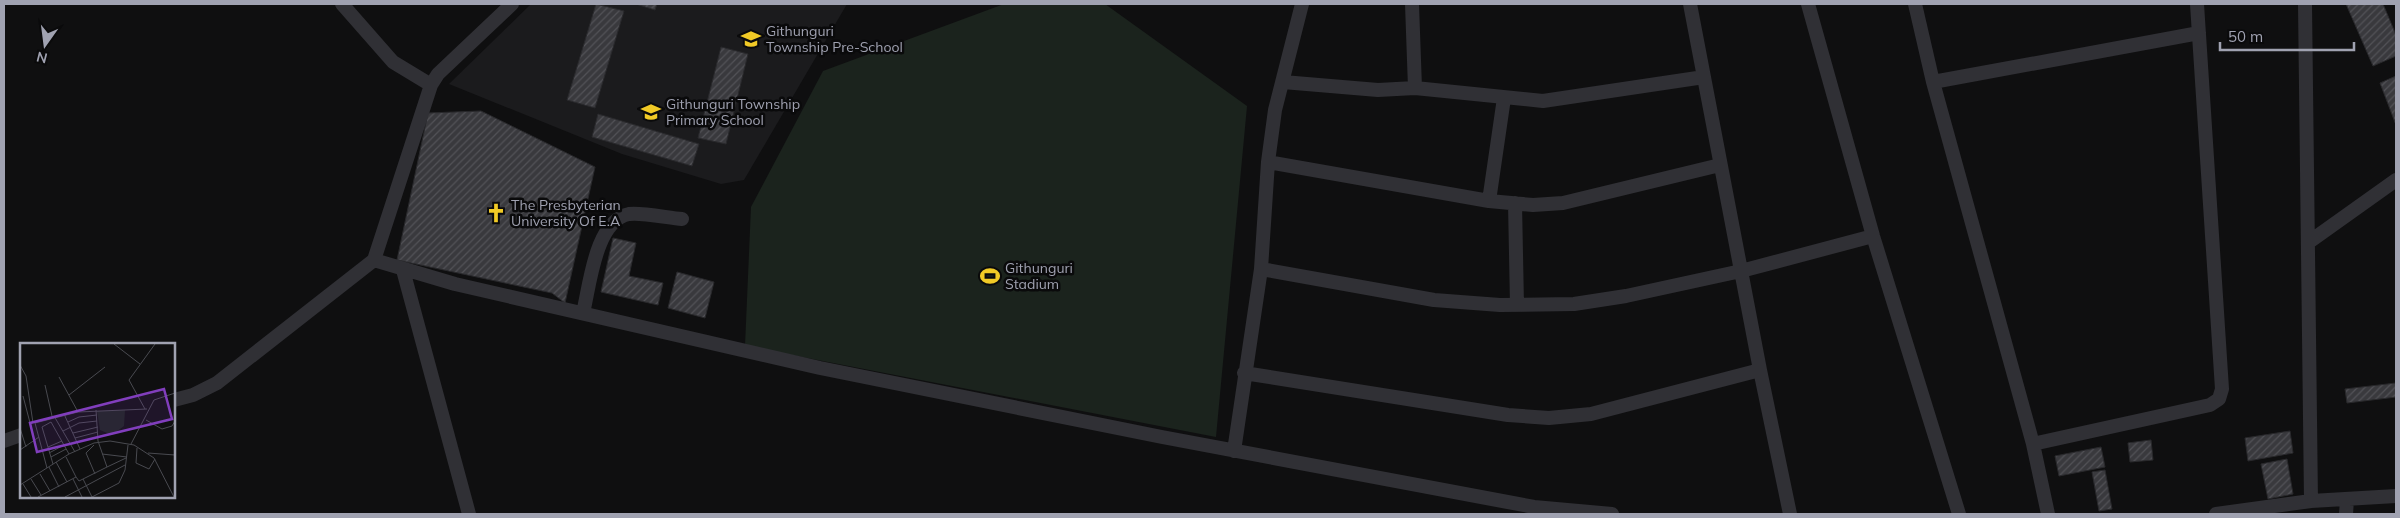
<svg xmlns="http://www.w3.org/2000/svg" width="2400" height="518" viewBox="0 0 2400 518" font-family="Mulish,sans-serif">
<style>
.built{fill:#1b1b1d}
.grass{fill:#1b231d}
.building{fill:url(#building-hatch);stroke:#29292c}
.lines{fill:none;stroke-linecap:round;stroke-linejoin:round}
.minor{stroke:#303035;stroke-width:14}
.labels{text-anchor:middle;dominant-baseline:central;stroke-width:5;stroke-linejoin:round;paint-order:stroke}
.poi-label{font-size:14px;fill:#a0a2b1;stroke:#0a0a0b;text-anchor:start}
.inset-road{fill:none;stroke:#494a50;stroke-width:1}
.view{fill:#813ebd;fill-opacity:0.15;stroke:#813ebd;stroke-width:2.5}
.inset-edge{fill:none;stroke:#a0a2b1;stroke-width:2.5}
</style>
<defs>
<pattern id="building-hatch" width="6" height="6" patternUnits="userSpaceOnUse" patternTransform="scale(1.25)"><rect width="6" height="6" fill="#39393d"/><path d="M-1 1l2-2M0 6l6-6M5 7l2-2" fill="none" stroke="#525257"/></pattern>
</defs>
<rect width="100%" height="100%" fill="#0f0f10"/>
<path class="built" d="M531 4H847L744 180 721 184 622 154 449 84Z"/>
<path class="grass" d="M1004 4H1105L1247 106 1216 437 745 346 751 207 823 71Z"/>
<path class="building" d="M596 4 624 11 595 108 567 100Z
M636 4H657L655 10Z
M2346 4H2383L2396 35V56L2373 66Z
M721 47 748 54 726 144 698 138Z
M2396 76V125L2380 83Z
M481 111 595 167 565 303 552 293 397 260 428 113Z
M598 114 699 144 692 166 592 137Z
M613 238 636 243 629 276 663 283 658 305 601 292Z
M677 272 714 282 705 318 668 308Z
M2396 383V397L2347 403 2345 389Z
M2290 431 2293 453 2248 461 2245 438Z
M2151 440 2153 460 2130 462 2128 443Z
M2101 447 2105 467 2059 476 2055 456Z
M2287 459 2293 494 2268 499 2261 464Z
M2105 470 2112 509 2099 511 2092 472Z"/>
<g class="lines">
<path class="minor" d="M342 4 393 62 431 85
M1412 4 1415 88
M1690 4 1760 370 1790 514
M1808 4 1873 236 1959 514
M1915 4 1933 82 2033 444 2210 405 2219 399 2222 389 2197 4
M1283 82 1378 90 1415 88 1543 101 1704 77
M1933 82 2199 33
M1268 162 1489 201 1533 205 1563 203 1720 165
M1489 201 1504 98
M1515 203 1517 305
M2309 242 2396 180
M374 260 455 284 820 368 1162 437 1534 507 1612 514
M1261 269 1434 300 1500 305 1574 304 1626 296 1741 271 1873 236
M403 270 469 514
M583 313C590 285 595 221 629 214 640 212 669 218 682 219
M1244 373 1508 415 1549 418 1591 414 1760 370
M174 400 193 395 217 383 374 260 431 85 438 74 512 4
M4 441 21 435
M2033 444 2048 514
M1234 451 1261 269 1268 162 1275 110 1302 4
M2311 501 2396 496
M2216 514 2311 501 2305 4
M2346 514 2347 500"/>
</g>
<defs>
<symbol id="school-bare" viewBox="-9 -9 18 18"><path d="M0-5L7-2L0 1L-7-2ZM-4 1L0 2.5L4 1V4Q0 6-4 4Z" fill="#f1ca26" stroke="#0a0a0b" stroke-width="2.5" paint-order="stroke"/></symbol>
<symbol id="church-bare" viewBox="-9 -9 18 18"><path d="M-1.2-6h2.4v3.5h3.3v2.4h-3.3V6h-2.4V-.1h-3.3v-2.4h3.3Z" fill="#f1ca26" stroke="#0a0a0b" stroke-width="2.5" paint-order="stroke"/></symbol>
<symbol id="stadium-bare" viewBox="-9 -9 18 18"><path d="M0-5a6.5 5 0 1 0 0 10a6.5 5 0 1 0 0-10ZM-3.5-1.8h7v3.6h-7Z" fill="#f1ca26" stroke="#0a0a0b" stroke-width="2.5" paint-order="stroke"/></symbol>
</defs>
<g fill-rule="evenodd">
<use href="#school-bare" x="737" y="25" width="28" height="28"/>
<use href="#school-bare" x="637" y="98" width="28" height="28"/>
<use href="#church-bare" x="482" y="199" width="28" height="28"/>
<use href="#stadium-bare" x="976" y="262" width="28" height="28"/>
</g>
<g class="labels">
<g class="poi-label">
<text x="766" y="31">Githunguri<tspan x="766" dy="16">Township Pre-School</tspan></text>
<text x="666" y="104">Githunguri Township<tspan x="666" dy="16">Primary School</tspan></text>
<text x="511" y="205">The Presbyterian<tspan x="511" dy="16">University Of E.A</tspan></text>
<text x="1005" y="268">Githunguri<tspan x="1005" dy="16">Stadium</tspan></text>
</g>
</g>
<g transform="translate(20 343)">
<rect width="155" height="155" fill="#0f0f10"/>
<path d="M105 67 104 83 92 92 80 87 77 68Z" fill="#1b231d"/>
<path class="inset-road" d="M94 1 120 21M0 22 6 33 13 80M39 34 58 69M25 42 32 73M49 52 85 24M3 53 15 99M125 66 109 37 135 1M44 71 60 106M34 73 55 109M126 77 142 86 152 83 155 78M48 79 59 74 77 72M0 85 6 104M43 88 59 80 77 78M53 90 78 84M55 95 78 89M111 101 134 57 155 50M74 102 66 110 75 131M28 104 42 98M117 105 116 120 129 126 135 116M0 107 19 94M29 110 44 102M128 110 155 112M82 111 107 114M31 114 46 106M36 119 47 139M33 121 22 84 31 79 49 111M29 124 39 144M87 124 106 115M27 125 15 80 58 69 127 66M20 131 30 148M56 134 59 138 87 124 78 98 76 67M11 136 21 152M53 136 62 154M63 136 72 154M3 141 11 154M0 142 49 111 74 100 90 98 114 102 134 115 154 154M18 154 56 134 46 114M45 154 105 122M72 154 99 140 105 127 108 102"/>
<path class="view" d="M144 46 152 76 17 109 10 80Z"/>
<rect width="155" height="155" class="inset-edge"/>
</g>
<rect width="2400" height="518" fill="none" stroke="#a0a2b1" stroke-width="10"/>
<g transform="translate(45 45) rotate(194)" stroke="#0a0a0b" stroke-width="4" paint-order="stroke">
<path d="M0-4L9 19L0 12L-9 19Z" fill="#a0a2b1"/>
<text y="-8" font-size="14" font-weight="bold" text-anchor="middle" fill="#a0a2b1">N</text>
</g>
<path d="M2220 42v8h134v-8" fill="none" stroke="#a0a2b1" stroke-width="2.5"/>
<text x="2228" y="42" font-size="15" fill="#a0a2b1" stroke="#0a0a0b" stroke-width="4" paint-order="stroke">50 m</text>
</svg>
